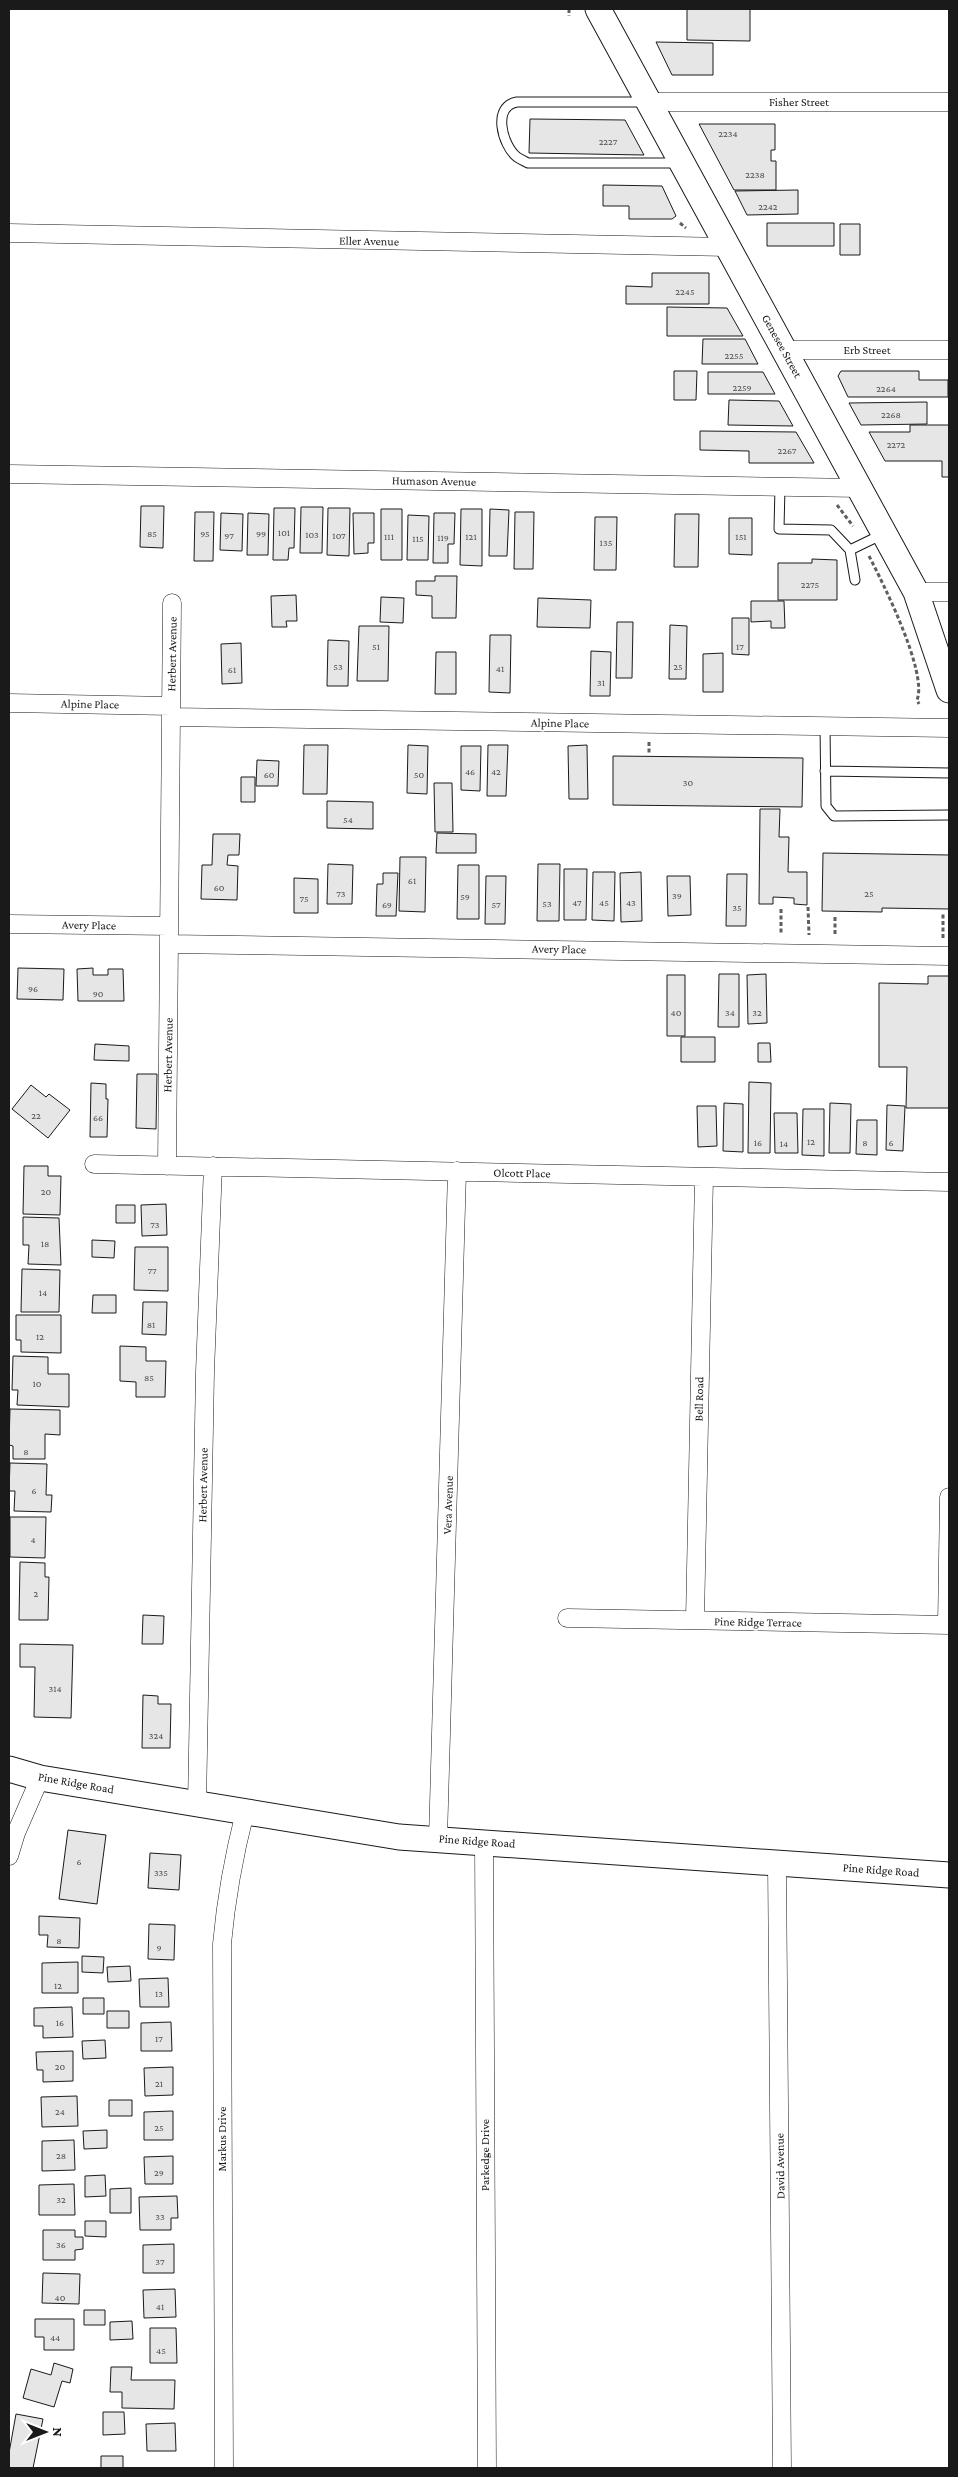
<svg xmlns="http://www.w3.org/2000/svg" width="958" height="2477" viewBox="0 0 958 2477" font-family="'Crimson Pro',serif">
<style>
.building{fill:#e6e6e6;stroke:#1a1a1a}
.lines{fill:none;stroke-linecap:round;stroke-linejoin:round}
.lane-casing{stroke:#1a1a1a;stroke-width:11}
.street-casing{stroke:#1a1a1a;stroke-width:19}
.secondary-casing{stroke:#1a1a1a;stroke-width:27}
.path{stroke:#5f5f5f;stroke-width:3;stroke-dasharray:4 2.5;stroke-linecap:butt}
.lane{stroke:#fff;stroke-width:9}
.street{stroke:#fff;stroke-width:18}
.secondary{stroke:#fff;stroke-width:25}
.labels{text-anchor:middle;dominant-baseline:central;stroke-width:4;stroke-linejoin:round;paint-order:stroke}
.number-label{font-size:10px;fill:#4d4d4d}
.street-label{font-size:12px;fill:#1a1a1a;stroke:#fff}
</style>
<rect width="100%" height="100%" fill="#fff"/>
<path class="building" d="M687 9H750V41L687 40Z
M656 42 713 43V75H672Z
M530 119 625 120 644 155 529 153Z
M699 124H775V150H771V161H776V190H734Z
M603 185 662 186 676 216 672 219H629V206H603Z
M798 190V214L747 215 735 191Z
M767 223H834V246H767Z
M840 224H860V255H840Z
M652 273H709V304H626V286L652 287Z
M667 307 727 308 743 336H667Z
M703 339H745L758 364H702Z
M674 371H697L696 400H674Z
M841 371H919V380H948V397H848L838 376Z
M708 372H763L775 394H708Z
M729 400 779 401 793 426 728 425Z
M927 402V424L861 425 849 403Z
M910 425H949V477H942V461H885L869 432H910Z
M700 431 796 432 814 463H749V451L700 450Z
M141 506H164L163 548 140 547Z
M301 507H323L322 553H300Z
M274 508H295L294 548H289L288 560H273Z
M328 508H350L349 556 327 555Z
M381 509H402V560H381Z
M461 509H482V566L460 565Z
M490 509 509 510 507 556H489Z
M195 512H214L213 561H194Z
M515 512H534L533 569H514Z
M221 513 243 514 242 551 220 550Z
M248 513 269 514 268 555H247Z
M353 513H374V543H368V553L354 554Z
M434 513H455L454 544H448V563H433Z
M675 514H699L698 567H674Z
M408 515 429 516 428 560H407Z
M595 517H617L616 570H594Z
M729 518H752V555L729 554Z
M812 559 837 560V600H778V563H812Z
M435 576H457L456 618H432V596L416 595V581H435Z
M296 595 297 621H286L287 627H272L271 596Z
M381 597 404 598 403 623 380 622Z
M538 598 591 600 590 628 537 627Z
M751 601H784L785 628H771V621L751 622Z
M732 618H749V655L732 654Z
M617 622H633L632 678H616Z
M670 625 687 626 686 679H669Z
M359 626H389L388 681H357Z
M490 635H511L510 693 489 692Z
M328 640 349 641 348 686H327Z
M241 643 242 683 222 684 221 644Z
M591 651 611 652 610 696H590Z
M436 652H456V694H435Z
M723 653V692H703V654Z
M304 745H328L327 794H303Z
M408 745 428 746 427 794 407 793Z
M488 745H508L506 796H487Z
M587 745 588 799H569L568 746Z
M461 746H481L480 791 461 790Z
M613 756 803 758 802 807 613 805Z
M257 760 279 761 278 786H256Z
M241 777H255V802H241Z
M434 783H452L453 832H435Z
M327 801 373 802V829L327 828Z
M760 809H780L779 837H789L788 872H807V905L794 904V898L773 897V904H759Z
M437 833 476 834V853H436Z
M213 834H240L239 855H228L227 865 238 866 237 900 201 899 202 865H212Z
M823 853 949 855V909L882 908V912L822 911Z
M400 857H426L425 912 399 911Z
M328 864 353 865 352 904H327Z
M538 864H560L559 921H537Z
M458 865H479V919H457Z
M564 869H587L586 920H564Z
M593 872H615L614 921 592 920Z
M641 872 642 921 621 922 620 873Z
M383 873H398L396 916H376L377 884H383Z
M727 874H747L746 926H726Z
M486 876H506L505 924H485Z
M667 876H690L691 915 668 916Z
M294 878 318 879V913H294Z
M18 968 64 969 63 1000 17 999Z
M93 968V975H108V969H123L124 1001H78L77 969Z
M719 974H739V1027H718Z
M766 974 767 1023 748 1024 747 975Z
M667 975H685V1036H667Z
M928 976H949V1108H906L907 1067H879V983L928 984Z
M681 1037H715V1062H681Z
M758 1043H770L771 1062H758Z
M95 1044 129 1046V1061L94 1060Z
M137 1074H157L156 1129 136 1128Z
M749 1082 771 1083 770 1153H748Z
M91 1083 106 1084V1099H108L107 1137H90Z
M31 1085 46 1097 49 1094 70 1110 48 1138 12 1109Z
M724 1103 743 1104V1152L723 1151Z
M830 1103 851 1104 850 1153H829Z
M887 1105 905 1106 903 1151 886 1150Z
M697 1106H716L717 1146 698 1147Z
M803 1109H824V1156L802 1155Z
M774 1113H797L798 1153H775Z
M857 1120H877V1155L856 1154Z
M24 1166H48V1176H61L60 1215 23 1214Z
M166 1204 167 1235 142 1236 141 1205Z
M116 1205H135V1223H116Z
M23 1217 59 1218 61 1265 28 1264 29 1245H23Z
M92 1240 115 1241 114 1258 92 1257Z
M135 1247H168V1291L134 1290Z
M22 1269 60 1270 59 1312H21Z
M93 1295H116V1313H92Z
M143 1302H167L166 1335 142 1334Z
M16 1315H61V1353L21 1352V1340H16Z
M120 1346 146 1347V1361H166L165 1397H136V1382L120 1381Z
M13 1356 48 1357V1374H69V1407L17 1405 18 1390H12Z
M10 1409 60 1410V1435L45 1434V1459H13V1446L9 1445Z
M10 1463 47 1464 46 1495H52L51 1512 14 1511 15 1491H9Z
M10 1517H46L45 1558 10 1557Z
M20 1562 45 1563V1577H49L48 1620H19Z
M143 1615 164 1616 163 1644H142Z
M20 1644 73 1645 71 1718 34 1717 35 1667H20Z
M143 1695 158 1696V1704H171L170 1748H142Z
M68 1830 106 1835 97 1904 59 1899Z
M150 1853 181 1855 179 1890 148 1888Z
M39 1916 80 1918 79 1948 47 1947 48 1935H39Z
M149 1924 175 1925 174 1960 148 1959Z
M82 1956 104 1957 103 1973 82 1972Z
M78 1962V1993H42V1963Z
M130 1966 131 1981 108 1982 107 1967Z
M168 1978 169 2007H140L139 1979Z
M83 1998H104V2014H83Z
M72 2007 73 2037 43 2038V2026H34V2008Z
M107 2011H129V2028H107Z
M171 2022 172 2051H141V2023Z
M105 2040 106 2058 83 2059 82 2041Z
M73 2051V2081L43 2082V2070H37L36 2052Z
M173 2067V2095L145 2096 144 2068Z
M77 2096 78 2126 42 2127 41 2097Z
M109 2100H132V2116H109Z
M173 2111V2140H144V2112Z
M107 2130V2148L84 2149 83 2131Z
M74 2140 75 2170 42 2171V2141Z
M173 2156V2184H145L144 2157Z
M105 2175 106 2196 85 2197V2176Z
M74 2184 75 2215H39V2185Z
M131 2188V2213H110V2189Z
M177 2196 178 2218H171V2230H140L139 2197Z
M85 2221H106V2237L85 2236Z
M43 2230H75V2237H83V2249L75 2250V2260H43Z
M174 2244V2273H143V2245Z
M43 2273 80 2274 79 2304 42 2303Z
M175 2289 176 2317 144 2318 143 2290Z
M84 2310H105V2325H84Z
M35 2319H74V2350H44V2337H35Z
M132 2321 133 2339 110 2340V2322Z
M150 2328H176L177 2363H150Z
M54 2363 73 2369 70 2383 62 2381 54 2407 23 2398 31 2369 51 2375Z
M111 2367H132L131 2380H175L174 2409 122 2408V2392H110Z
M103 2412H124L125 2434 103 2435Z
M16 2414 43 2419 33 2468H9V2453Z
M175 2423 176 2451H147L146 2424Z
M101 2456H123V2468H101Z"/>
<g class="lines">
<defs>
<path id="lane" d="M647 102H517C492 106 502 145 517 157 520 159 524 161 528 163H679
M780 487 779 529 831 530 850 550 855 580
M850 550 883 534
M825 726 826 806 834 816 949 815
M825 771 949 773"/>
<path id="street" d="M649 102H949
M9 233 728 247
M784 350H949
M9 474 860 488
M916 592H949
M9 703 171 706
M171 717 949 728
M9 924 169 926
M169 944 949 956
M94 1164 949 1182
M167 1166 172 603
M567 1618 949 1625
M695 1620 704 1177
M947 1625 949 1497
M197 1805 205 1372 213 1166
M438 1839 457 1171
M484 1842 487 2468
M9 1856 16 1833 40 1778
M777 1863 782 2468
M224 2468 222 1944C226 1899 234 1855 245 1812"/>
<path id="secondary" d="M598 9 916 592 949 690
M9 1769 40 1778 399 1837 949 1875"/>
</defs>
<use href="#lane" class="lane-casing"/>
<use href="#street" class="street-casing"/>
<use href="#secondary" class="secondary-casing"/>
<path class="path" d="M569 9V16
M680 223 686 228
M837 505 853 526
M869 556C883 583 928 673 917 700L919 704
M649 742V755
M808 907 809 935
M781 909V935
M835 917V936
M943 938V913"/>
<use href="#lane" class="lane"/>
<use href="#street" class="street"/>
<use href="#secondary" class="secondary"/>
</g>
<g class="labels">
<g class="number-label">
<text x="728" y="133">2234</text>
<text x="608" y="141">2227</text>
<text x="755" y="174">2238</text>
<text x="768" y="206">2242</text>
<text x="685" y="291">2245</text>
<text x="734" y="355">2255</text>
<text x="742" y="387">2259</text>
<text x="886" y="388">2264</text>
<text x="891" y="414">2268</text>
<text x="896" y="444">2272</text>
<text x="787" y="450">2267</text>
<text x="284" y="532">101</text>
<text x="152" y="533">85</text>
<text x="205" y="533">95</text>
<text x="261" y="533">99</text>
<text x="312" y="534">103</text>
<text x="229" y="535">97</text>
<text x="339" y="535">107</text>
<text x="389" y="536">111</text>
<text x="471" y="536">121</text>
<text x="741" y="536">151</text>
<text x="443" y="537">119</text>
<text x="418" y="538">115</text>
<text x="606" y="542">135</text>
<text x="810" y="584">2275</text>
<text x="376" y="646">51</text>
<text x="740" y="646">17</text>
<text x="338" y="666">53</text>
<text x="678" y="666">25</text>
<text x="500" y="668">41</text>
<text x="232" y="669">61</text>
<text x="601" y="682">31</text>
<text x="470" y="771">46</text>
<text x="496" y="771">42</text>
<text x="269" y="774">60</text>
<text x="419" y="774">50</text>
<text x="688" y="782">30</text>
<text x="348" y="819">54</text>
<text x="412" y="880">61</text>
<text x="219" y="887">60</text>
<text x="341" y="893">73</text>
<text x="869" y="893">25</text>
<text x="677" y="895">39</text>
<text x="465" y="896">59</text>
<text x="304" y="898">75</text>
<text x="577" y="902">47</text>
<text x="604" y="902">45</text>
<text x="631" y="902">43</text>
<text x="547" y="903">53</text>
<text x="387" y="904">69</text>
<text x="496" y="904">57</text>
<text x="737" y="907">35</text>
<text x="33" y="988">96</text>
<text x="98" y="993">90</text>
<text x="676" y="1012">40</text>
<text x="730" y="1012">34</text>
<text x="757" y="1012">32</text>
<text x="36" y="1115">22</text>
<text x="98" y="1117">66</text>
<text x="811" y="1141">12</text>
<text x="758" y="1142">16</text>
<text x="865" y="1142">8</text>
<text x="891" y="1142">6</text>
<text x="784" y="1143">14</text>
<text x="46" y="1191">20</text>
<text x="155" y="1224">73</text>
<text x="45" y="1243">18</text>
<text x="152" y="1270">77</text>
<text x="43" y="1292">14</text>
<text x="151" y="1324">81</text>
<text x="40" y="1336">12</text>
<text x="149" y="1377">85</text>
<text x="37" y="1383">10</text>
<text x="26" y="1451">8</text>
<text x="34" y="1490">6</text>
<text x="33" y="1539">4</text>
<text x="36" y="1593">2</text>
<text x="55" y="1688">314</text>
<text x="156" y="1735">324</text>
<text x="79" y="1861">6</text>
<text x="161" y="1872">335</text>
<text x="59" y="1940">8</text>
<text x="159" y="1947">9</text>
<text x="58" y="1985">12</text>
<text x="159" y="1993">13</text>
<text x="60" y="2022">16</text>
<text x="159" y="2038">17</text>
<text x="60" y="2066">20</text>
<text x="159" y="2083">21</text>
<text x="60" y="2111">24</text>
<text x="159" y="2127">25</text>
<text x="61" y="2155">28</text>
<text x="159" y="2172">29</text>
<text x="61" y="2199">32</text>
<text x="160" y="2216">33</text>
<text x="61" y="2244">36</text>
<text x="160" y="2261">37</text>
<text x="60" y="2297">40</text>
<text x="160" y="2306">41</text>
<text x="55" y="2337">44</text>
<text x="161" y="2350">45</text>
</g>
<g class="street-label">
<text x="799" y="102">Fisher Street</text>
<text transform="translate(369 241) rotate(1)">Eller Avenue</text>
<text transform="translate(782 346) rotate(61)">Genesee Street</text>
<text x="867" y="350">Erb Street</text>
<text transform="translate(434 481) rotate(1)">Humason Avenue</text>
<text transform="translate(172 654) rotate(-89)">Herbert Avenue</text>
<text transform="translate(90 704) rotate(1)">Alpine Place</text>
<text transform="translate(560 723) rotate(1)">Alpine Place</text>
<text transform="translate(89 925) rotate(1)">Avery Place</text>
<text transform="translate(559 949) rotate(1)">Avery Place</text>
<text transform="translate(168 1055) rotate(-89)">Herbert Avenue</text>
<text transform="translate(522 1173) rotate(1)">Olcott Place</text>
<text transform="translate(699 1399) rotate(-89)">Bell Road</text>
<text transform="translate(203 1485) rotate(-89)">Herbert Avenue</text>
<text transform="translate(448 1505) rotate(-88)">Vera Avenue</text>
<text transform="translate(758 1622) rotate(1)">Pine Ridge Terrace</text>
<text transform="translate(76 1783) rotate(10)">Pine Ridge Road</text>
<text transform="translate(477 1841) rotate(4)">Pine Ridge Road</text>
<text transform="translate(881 1870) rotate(4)">Pine Ridge Road</text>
<text transform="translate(222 2139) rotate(-90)">Markus Drive</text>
<text transform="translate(485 2155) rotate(-90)">Parkedge Drive</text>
<text transform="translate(780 2166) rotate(-91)">David Avenue</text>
</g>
</g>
<rect width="958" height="2477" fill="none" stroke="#1a1a1a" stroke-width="20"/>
<g transform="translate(45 2432) rotate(90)" stroke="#ffffff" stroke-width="4" paint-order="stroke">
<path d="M0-4L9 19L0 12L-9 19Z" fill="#1a1a1a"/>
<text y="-8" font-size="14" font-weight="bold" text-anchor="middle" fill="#1a1a1a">N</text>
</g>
</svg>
